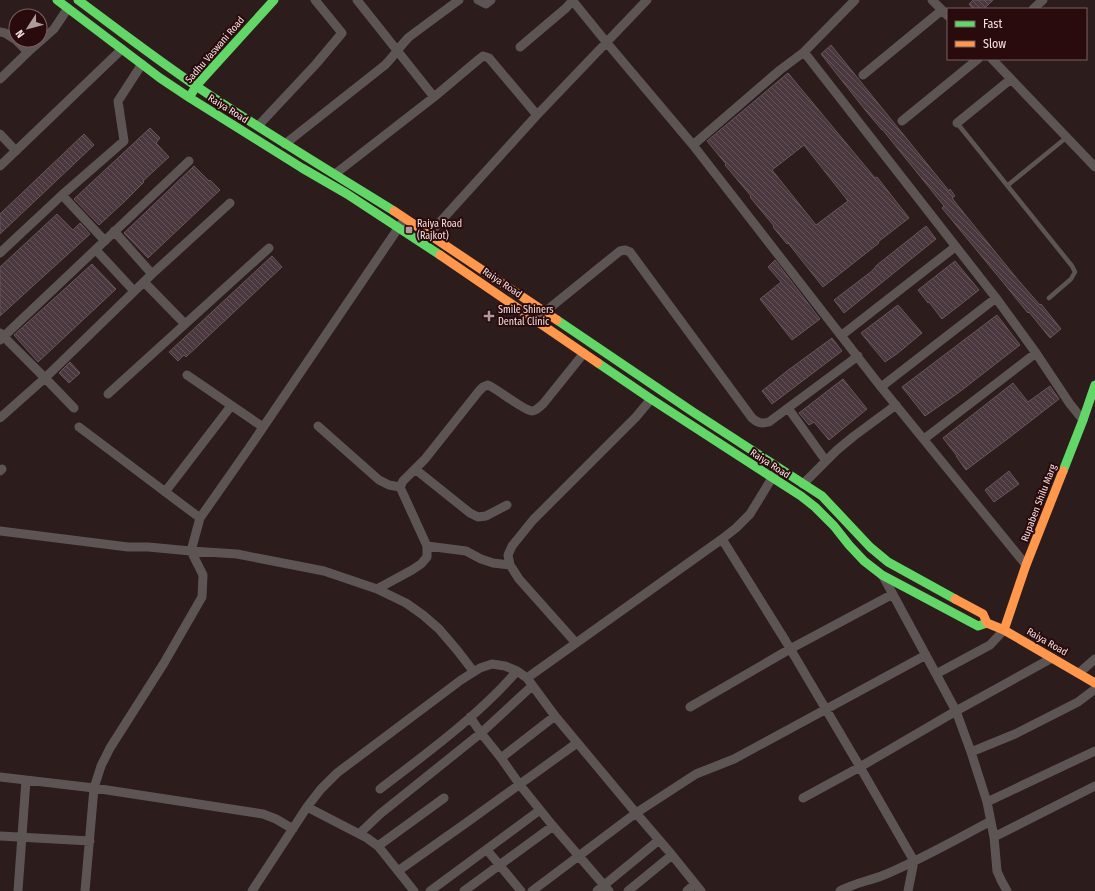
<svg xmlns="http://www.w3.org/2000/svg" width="1095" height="891" viewBox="0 0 1095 891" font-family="'Fira Sans Condensed',sans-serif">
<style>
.building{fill:url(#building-back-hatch);stroke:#64565a;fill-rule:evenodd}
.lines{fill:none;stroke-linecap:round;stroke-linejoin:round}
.lane{stroke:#5d5554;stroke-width:4.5}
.street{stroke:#5d5554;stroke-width:9}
.fast{stroke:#63d668;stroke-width:9}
.slow{stroke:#ff974d;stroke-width:9}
.poi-dot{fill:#af9b9b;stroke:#290b0d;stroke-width:1.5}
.labels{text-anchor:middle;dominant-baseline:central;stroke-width:4;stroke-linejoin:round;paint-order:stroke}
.street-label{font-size:10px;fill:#f6e0df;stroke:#290b0d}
.poi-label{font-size:10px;fill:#f6e0df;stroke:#290b0d;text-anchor:start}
</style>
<defs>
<pattern id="building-back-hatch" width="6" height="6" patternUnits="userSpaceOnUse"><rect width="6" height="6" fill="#4a383e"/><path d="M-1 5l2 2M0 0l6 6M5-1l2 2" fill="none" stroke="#655459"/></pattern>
</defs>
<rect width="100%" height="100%" fill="#2c1c1c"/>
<path class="building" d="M973 0H993L984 9H973L969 4Z
M831 45 949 191 950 189 955 196 952 198 963 212 1018 280 1040 305 1041 304 1061 329 1050 338 1029 312 1028 313 1006 286 947 214 942 208 944 206 882 129V130L866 111 821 54Z
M788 73 875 178 877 177 909 218 878 242 879 243 823 287 788 243 787 244 773 227 774 226 750 197 751 196 725 165 726 164 707 141ZM804 145 848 201 816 225 772 170Z
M150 128 160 138 156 143 169 157 143 181 144 182 125 201 99 225 74 199Z
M84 134 94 145 0 234V214Z
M194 166 209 181 210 180 220 190 148 258 124 233Z
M57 214 73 230 80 223 90 234 0 316V267Z
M926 226 936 239 844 313 834 300 872 271 877 265Z
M272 256 282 267 186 357 184 355 178 361 169 352Z
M775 260 820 319 792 340 760 299 781 282 768 267Z
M955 261 979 290 942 319 929 302 928 303 918 290Z
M92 264 116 289 38 362 14 335Z
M898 305 922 333 898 353 885 362 861 333Z
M997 315 1020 345 958 393 925 416 902 387Z
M832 338 842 351 772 404 762 391 787 371Z
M70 362 80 373 69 383 59 373Z
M843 379 867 409 829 440 814 422 809 425 799 413Z
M1013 383 1028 402 1050 386 1059 399 1010 437 966 470 956 456H957L943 438Z
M1009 471 1019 484 994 502 985 490Z"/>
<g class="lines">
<path class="lane" d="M957 123 1072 266 1075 272 1071 279 1049 298
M1008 185 1067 137"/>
<path class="street" d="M357 0 434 97
M478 0 486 4 491 0
M572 0 607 43 693 145 881 387 1026 565
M932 0 948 16
M1033 9 1043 0
M0 32 5 33 16 40
M16 40 28 52 54 29 68 8
M520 47 566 8 573 0
M804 52 996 298 1036 353 1070 404 1083 420
M992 59 1095 167
M863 75 942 10
M0 79 28 52
M902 121 978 59
M957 123 1011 79
M258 126 316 64 342 33 315 0
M0 134 16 151
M285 144 385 65C394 56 400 46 409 37L459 0
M693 145 780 70 804 52 855 0
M0 166 122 49
M335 174 434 97 478 60 483 56 489 58 537 115
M62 195 105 241
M114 231 152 274
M430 233 537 115 647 0
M96 250 134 291
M0 253 62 195 124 141 118 101 142 64
M144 282 185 324
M541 315 615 255 620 251 625 250 630 252 752 418C758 423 761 424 769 422L858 356
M0 333 45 378 74 408
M842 335 955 247
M0 340 189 161
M187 375 263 427
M881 387 996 298
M108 394 269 248
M788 408 826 461
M0 418 45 378 152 274 230 203
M318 426 379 480 389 485 400 487
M79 427 200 518
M924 439 1036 353
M415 469 470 513 478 517 486 516 507 505
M0 471 2 469
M803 484 837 450 854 436 896 405
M165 492 231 406
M0 531 128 547H148L191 551 237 554 324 571 377 589 406 603 423 615 439 629 457 650 474 672
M722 539 785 640 860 767 914 861 908 891
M427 546 466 551 481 559 493 563 510 565
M883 576 956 711 971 752 987 802 994 837 997 871 1001 880 1007 891
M377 589 412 570 421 564 427 557V546L400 487 403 481 425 459 479 391 483 387 488 385C499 390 523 410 532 411 537 411 539 407 543 404L584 353
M576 643 519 579 510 565 508 555 512 546 533 520 636 417 651 399
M1079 673 1095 659
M936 674 990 645 1004 630
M527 678 722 539 736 528 750 514 775 473
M690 707 790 649 893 594
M470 717 481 733 501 758 520 785 553 826 609 891
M971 752 1015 734 1078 702 1095 689
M501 758 555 716
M0 777 94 788 263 814 276 819 293 829
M380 789C427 753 478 716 517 671
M803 798 860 767 956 711 1052 658
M987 802 1095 751
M307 807 367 838 378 846 414 891
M359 834 380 814 481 733 532 686
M0 836 90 841
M994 837 1095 786
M378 846 444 798
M487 850 521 891
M398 871 466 823 577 743
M18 891 26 780
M85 891 94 788 101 766 110 748 164 663 202 597 203 575 191 551 200 518 249 448 401 224
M252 891 307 807 321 789 337 773 461 680 480 668 492 664 505 666 517 671 527 678 555 716 636 813 672 855 701 891
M430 891 540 810
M464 891 553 826
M532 891 636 813 696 774 734 759 926 655
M597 891 659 840
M628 891 672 855
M687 891 695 884
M840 891C854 883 869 881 884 875 920 860 955 840 991 821"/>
<path class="fast" d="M57 0 160 78 190 98 302 168 347 194 440 255
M78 0C117 29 156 59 196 86 261 130 328 170 394 211
M192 93 196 86 274 0
M557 320 693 412 822 496 870 547 888 562 955 599
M598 363 651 399 801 496 815 507 834 526 849 545 864 561 882 575 978 626 987 623
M1063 471 1083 420 1095 385"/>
<path class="slow" d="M394 211 557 320
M440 255 598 363
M955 599 983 614 987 623 1004 630 1095 683
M1004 630 1026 565 1063 471"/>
</g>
<g class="poi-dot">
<rect x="405" y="226" width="8" height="8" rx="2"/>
<path d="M487 310h4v4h4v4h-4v4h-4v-4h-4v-4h4z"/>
</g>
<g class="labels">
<g class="street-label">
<text transform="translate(215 50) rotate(-49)">Sadhu Vaswani Road</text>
<text transform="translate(228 109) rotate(32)">Raiya Road</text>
<text transform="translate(502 283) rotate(34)">Raiya Road</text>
<text transform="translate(770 464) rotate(33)">Raiya Road</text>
<text transform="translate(1039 503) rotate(-69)">Rupaben Shilu Marg</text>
<text transform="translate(1047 642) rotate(30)">Raiya Road</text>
</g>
<g class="poi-label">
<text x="417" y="224">Raiya Road<tspan x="417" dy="12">(Rajkot)</tspan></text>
<text x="498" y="310">Smile Shiners<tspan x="498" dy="12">Dental Clinic</tspan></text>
</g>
</g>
<rect x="947" y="8" width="140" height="52" fill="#290b0d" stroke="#7b6061"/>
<rect x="955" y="21" width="20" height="6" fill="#63d668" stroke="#7b6061"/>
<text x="983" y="28" font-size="12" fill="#f6e0df">Fast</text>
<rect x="955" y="41" width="20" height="6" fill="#ff974d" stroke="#7b6061"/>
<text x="983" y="48" font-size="12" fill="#f6e0df">Slow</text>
<g transform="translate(28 28) rotate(234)"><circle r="19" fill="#290b0d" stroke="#7b6061"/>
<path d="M0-3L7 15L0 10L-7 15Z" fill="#af9b9b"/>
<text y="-6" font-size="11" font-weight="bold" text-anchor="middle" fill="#f6e0df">N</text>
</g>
</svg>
